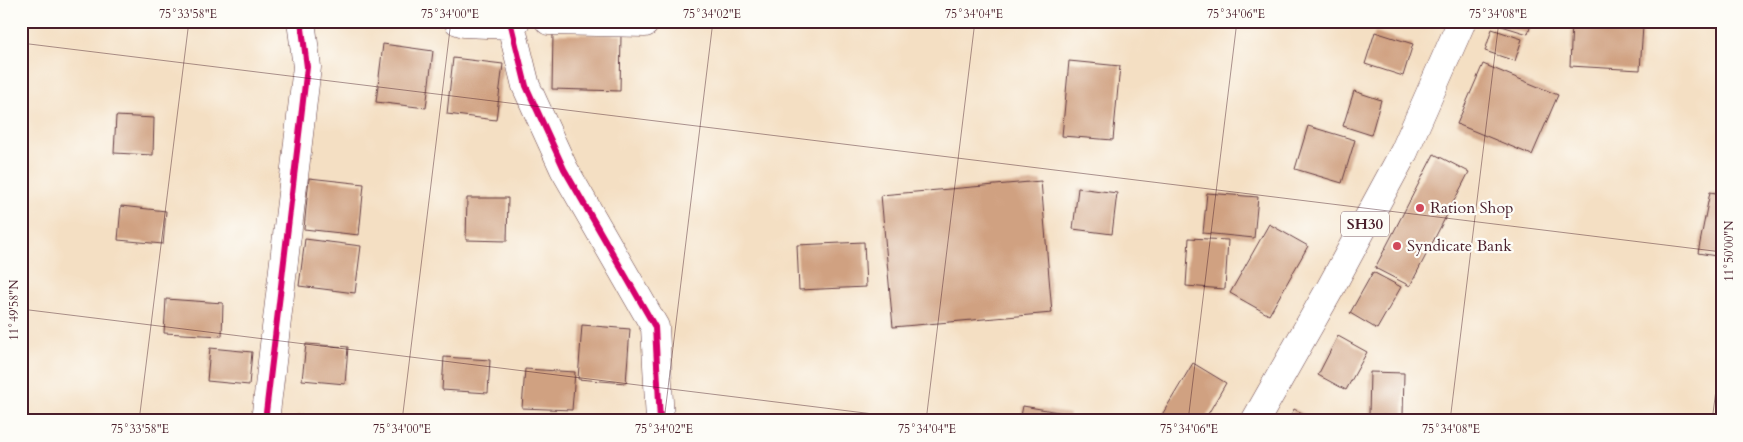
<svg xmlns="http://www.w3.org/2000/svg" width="1743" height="442" viewBox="0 0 1743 442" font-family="Cardo,serif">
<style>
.building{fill:#d0a181}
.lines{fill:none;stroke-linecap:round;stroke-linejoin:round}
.minor-casing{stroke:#643c42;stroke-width:29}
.major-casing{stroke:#643c42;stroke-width:29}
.minor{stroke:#fff;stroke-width:28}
.major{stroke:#fff;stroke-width:28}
.cycleway-casing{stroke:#fdfcf7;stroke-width:9}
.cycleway{stroke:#d6006c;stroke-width:6}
.ticks{fill:none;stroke:#4a1f2b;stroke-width:1;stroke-opacity:0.45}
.poi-dot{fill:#d1495b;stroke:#fdfcf7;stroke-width:2}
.labels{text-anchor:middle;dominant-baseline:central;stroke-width:4.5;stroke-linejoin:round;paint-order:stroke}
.shield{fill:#fdfcf7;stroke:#806168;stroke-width:1}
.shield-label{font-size:15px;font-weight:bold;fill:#4a1f2b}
.poi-label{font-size:16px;fill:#4a1f2b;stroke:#fdfcf7;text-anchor:start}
.neatline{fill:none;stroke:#4a1f2b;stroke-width:2}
.ticks-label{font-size:12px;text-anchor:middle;fill:#4a1f2b}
</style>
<rect width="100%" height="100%" fill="#fdfcf7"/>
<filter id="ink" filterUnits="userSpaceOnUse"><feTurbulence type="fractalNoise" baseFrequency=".02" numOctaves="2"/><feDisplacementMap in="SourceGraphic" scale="10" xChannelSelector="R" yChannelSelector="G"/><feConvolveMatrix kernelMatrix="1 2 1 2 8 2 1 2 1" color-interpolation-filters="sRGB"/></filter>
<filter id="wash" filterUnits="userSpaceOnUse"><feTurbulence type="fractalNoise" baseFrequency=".0096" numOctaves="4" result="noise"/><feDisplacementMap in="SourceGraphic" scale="20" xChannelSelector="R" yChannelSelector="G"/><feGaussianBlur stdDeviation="1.12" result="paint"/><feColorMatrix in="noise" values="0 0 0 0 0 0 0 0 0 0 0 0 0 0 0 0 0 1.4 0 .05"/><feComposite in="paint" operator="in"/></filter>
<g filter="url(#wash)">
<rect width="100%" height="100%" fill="#f4dfc3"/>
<g id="blocks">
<path class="building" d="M1496 21H1532L1528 34 1495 24Z
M1572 22 1643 26 1640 70 1570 66Z
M1492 29 1522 39 1515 61 1485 51Z
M1375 32 1413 44 1403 76 1365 64Z
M553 34 621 35 620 91 552 89Z
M383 44 433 51 426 108 376 102Z
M453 58 503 64 496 120 447 114Z
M1069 61 1120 66 1113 140 1062 136Z
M1483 64 1558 95 1532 155 1457 124Z
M1354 91 1381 100 1371 135 1343 126Z
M116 116 154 118 153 155 114 153Z
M1308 126 1355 140 1342 183 1295 169Z
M1434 154 1469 172 1410 286 1375 268Z
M309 178 364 184 359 235 304 229Z
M1041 181 1052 313 893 327 881 195Z
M1078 188 1117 193 1112 234 1073 229Z
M1710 192 1722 194V257L1698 253Z
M1207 193 1258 197 1254 238 1203 233Z
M467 198H508L507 241 466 240Z
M121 206 166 211 163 244 118 240Z
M1269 224 1308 246 1269 315 1230 293Z
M1189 238 1228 240 1225 289 1186 286Z
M305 239 361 246 355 293 299 286Z
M864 242 866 287 799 290 797 245Z
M1373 272 1401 287 1377 329 1350 313Z
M166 299 223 303 222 336 164 333Z
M582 325 630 329 626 383 578 379Z
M1338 336 1367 352 1346 390 1318 375Z
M306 344 348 347 345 384 302 380Z
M210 348 252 352 249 385 207 381Z
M444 357 490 360 488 393 442 390Z
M1193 363 1226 383 1204 421H1164L1160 418Z
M525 369 575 372 572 410 522 408Z
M1370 372 1404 373 1403 416 1369 415Z
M1023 406 1070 414 1069 421H1020Z
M1294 409 1318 421H1288Z
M298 415 337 419V421H298Z"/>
</g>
</g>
<g filter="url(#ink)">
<use href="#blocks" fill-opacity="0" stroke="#643c42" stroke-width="1"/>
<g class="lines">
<defs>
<path id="minor" d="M458 21 464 23 511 25 516 21
M549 21 645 23
M511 25 526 86 564 169 655 327 660 421
M265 421 307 67 301 21"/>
<path id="major" d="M1255 421 1331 287 1404 152 1462 21"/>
</defs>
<use href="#minor" class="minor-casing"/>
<use href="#major" class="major-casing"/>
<use href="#minor" class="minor"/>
<use href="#major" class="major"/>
<defs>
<path id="cycleway" d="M511 25 526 86 564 169 655 327 660 421
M265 421 307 67 301 21"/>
</defs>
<use href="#cycleway" class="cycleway-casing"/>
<use href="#cycleway" class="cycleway"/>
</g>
</g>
<path class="ticks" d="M21 43 1722 252M21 309 930 421M139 421 189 21M402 421 451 21M664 421 713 21M926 421 975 21M1188 421 1237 21M1450 421 1499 21M1712 421 1722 343"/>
<g class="poi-dot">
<circle cx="1420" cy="208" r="5"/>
<circle cx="1397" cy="246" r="5"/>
</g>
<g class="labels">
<rect class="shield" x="1341" y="211.5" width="48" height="25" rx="4"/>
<g class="shield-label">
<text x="1365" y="224">SH30</text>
</g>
<g class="poi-label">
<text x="1430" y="208">Ration Shop</text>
<text x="1407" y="246">Syndicate Bank</text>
</g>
</g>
<rect width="1743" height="442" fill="none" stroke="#fdfcf7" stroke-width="55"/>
<rect x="28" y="28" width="1688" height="386" class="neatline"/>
<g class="ticks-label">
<text x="188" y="18">75°33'58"E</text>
<text x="450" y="18">75°34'00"E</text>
<text x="712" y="18">75°34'02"E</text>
<text x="974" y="18">75°34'04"E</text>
<text x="1236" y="18">75°34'06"E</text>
<text x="1498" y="18">75°34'08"E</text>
<text transform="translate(1729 251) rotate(-90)" y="4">11°50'00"N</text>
<text transform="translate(14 310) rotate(-90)" y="4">11°49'58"N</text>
<text x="140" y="433">75°33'58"E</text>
<text x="402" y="433">75°34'00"E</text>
<text x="664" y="433">75°34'02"E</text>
<text x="927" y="433">75°34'04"E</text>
<text x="1189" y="433">75°34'06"E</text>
<text x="1451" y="433">75°34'08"E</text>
</g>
</svg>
